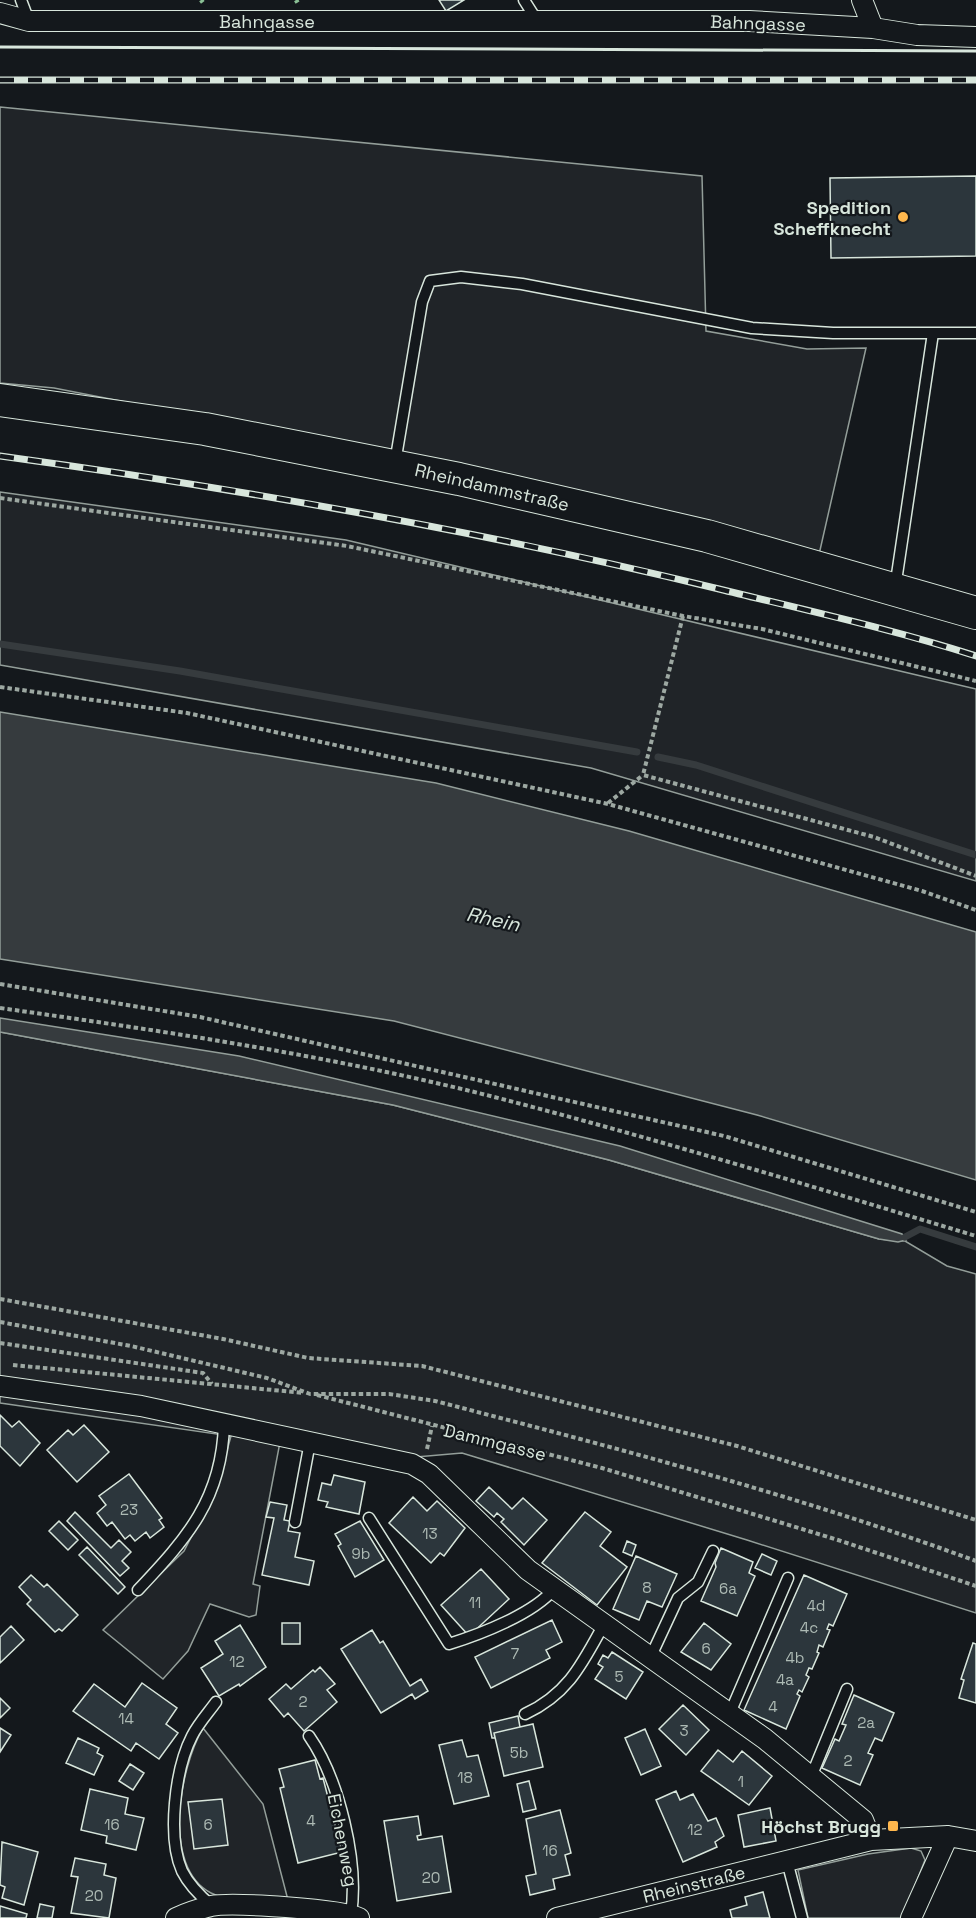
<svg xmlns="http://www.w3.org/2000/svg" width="976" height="1918" viewBox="0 0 976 1918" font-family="'Space Grotesk',sans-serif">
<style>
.green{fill:#202428;stroke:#939e99;stroke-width:1.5}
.water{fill:#363b3e;stroke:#939e99;stroke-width:1.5}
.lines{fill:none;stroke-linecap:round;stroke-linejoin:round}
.stream{stroke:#363b3e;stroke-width:7}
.building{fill:#2c363c;stroke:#d8e6dc;stroke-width:1.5}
.lane-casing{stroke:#d8e6dc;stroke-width:13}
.street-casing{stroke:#d8e6dc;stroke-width:22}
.primary-casing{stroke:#d8e6dc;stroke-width:34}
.path{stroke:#9da8a2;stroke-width:4;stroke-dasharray:4.5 3;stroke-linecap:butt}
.lane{stroke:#14181c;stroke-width:10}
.street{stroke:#14181c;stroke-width:20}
.primary{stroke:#14181c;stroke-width:32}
.rail-casing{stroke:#d8e6dc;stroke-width:7}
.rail{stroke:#14181c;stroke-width:4.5;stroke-dasharray:14;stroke-linecap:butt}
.hedge{stroke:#8ac095;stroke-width:4.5;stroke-dasharray:3 4.5;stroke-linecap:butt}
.wall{stroke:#d8e6dc;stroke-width:3}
.poi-dot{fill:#ffb74d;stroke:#14181c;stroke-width:2}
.labels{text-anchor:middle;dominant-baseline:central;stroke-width:4.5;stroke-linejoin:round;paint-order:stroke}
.number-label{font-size:15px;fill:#adbab4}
.street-label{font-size:18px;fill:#d8e6dc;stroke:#14181c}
.poi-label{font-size:18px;font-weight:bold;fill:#d8e6dc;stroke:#14181c;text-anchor:end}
.water-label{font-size:20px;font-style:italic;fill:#d8e6dc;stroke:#14181c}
</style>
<rect width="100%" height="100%" fill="#14181c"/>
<path class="green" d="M0 107 702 176 706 331 807 349 866 348 818 559 401 456 54 388 0 383Z
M0 492 346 540 976 689V881L591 768 0 665Z
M0 1032 393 1105 609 1160 879 1239 905 1241 947 1266 976 1274V1613L747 1540 462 1453 416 1457 280 1442 253 1584 260 1586 256 1615 249 1617 210 1604 188 1651 163 1679 103 1630 184 1551 217 1487 231 1436 0 1403Z
M203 1728 263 1804 289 1904C265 1902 233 1904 211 1893 161 1867 180 1767 203 1728Z
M911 1848 921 1851 925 1860 902 1918H808L798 1870 868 1854Z"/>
<path class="water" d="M0 712 436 783 629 831 976 932V1180L757 1115 394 1021 0 959Z
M0 1018 239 1056 620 1146 902 1234 906 1240 898 1242 879 1239 609 1160 393 1105 0 1032Z"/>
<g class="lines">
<path class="stream" d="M0 644 180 671 637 752
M658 757 696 765 976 855
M905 1237 920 1229 976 1247"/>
</g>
<path class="building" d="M439 0H464L446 11Z
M976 176V256L831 258 830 178Z
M0 1415 12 1427 19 1421 40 1443 20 1466 0 1446Z
M84 1425 109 1452 77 1482 47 1450 68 1430 73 1435Z
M129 1474 162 1518 159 1520 164 1527 150 1538 146 1532 135 1541 130 1535 125 1539 112 1522 107 1526 97 1513 106 1505 99 1496Z
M334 1475 365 1482 359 1514 326 1507 328 1502 318 1500 322 1483 331 1485Z
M489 1487 512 1509 523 1498 547 1520 524 1545 501 1522 504 1519 497 1513 494 1517 476 1501Z
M413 1497 427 1511 437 1501 465 1528 444 1556 440 1553 431 1563 389 1523Z
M270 1502 287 1505 284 1520 290 1521 288 1531 300 1533 295 1557 314 1561 309 1585 262 1575 274 1518 266 1517Z
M75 1512 111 1548 119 1540 131 1552 122 1561 129 1568 120 1576 67 1521Z
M585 1512 611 1532 600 1546 627 1567 597 1605 542 1563Z
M59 1521 78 1540 68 1550 49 1531Z
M360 1521 384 1560 355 1577 338 1546 341 1544 335 1534Z
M627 1541 636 1545 632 1556 623 1552Z
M87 1547 125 1587 118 1594 79 1555Z
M721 1548 753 1562 749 1573 755 1576 737 1616 701 1601 716 1567 715 1563Z
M762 1554 777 1561 771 1575 755 1568Z
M636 1556 677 1574 662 1607 647 1601 639 1620 613 1609Z
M481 1569 509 1599 469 1636 441 1605Z
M31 1575 44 1587 47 1584 78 1615 62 1631 59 1629 55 1632 27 1604 31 1600 19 1587Z
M804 1575 847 1594 833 1626 829 1624 827 1629 830 1630 823 1647 819 1645 817 1652 819 1653 812 1669 809 1668 806 1675 809 1677 802 1692 799 1690 797 1694 800 1696 786 1729 744 1710Z
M552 1620 562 1642 546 1650 550 1658 491 1688 475 1657Z
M282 1623H300V1644H282Z
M704 1623 731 1644 711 1670 681 1652Z
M240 1625 266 1667 240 1686 239 1684 219 1696 201 1668 223 1654 215 1641Z
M11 1626 24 1640 0 1663V1637Z
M372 1630 380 1643 383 1641 410 1686 421 1679 428 1691 415 1699 412 1694 381 1713 341 1649Z
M973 1643 976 1644V1703L959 1698 964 1680 961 1679Z
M612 1652 643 1672 626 1699 595 1679 603 1667 598 1664 603 1655 608 1658Z
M320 1667 335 1684 327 1690 337 1702 304 1731 288 1713 284 1717 269 1699 286 1684 291 1689 313 1670 315 1672Z
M142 1683 177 1708 166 1724 178 1733 159 1759 136 1743 131 1751 73 1711 94 1684 125 1707Z
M854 1695 894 1713 882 1741 875 1738 868 1753 873 1755 860 1785 822 1768 835 1739 839 1741 846 1725 842 1724Z
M0 1698 10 1708 0 1718Z
M683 1705 709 1730 686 1755 659 1729Z
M518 1716 520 1727 494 1733 495 1738H492L489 1723Z
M533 1724 543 1767 504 1776 494 1733Z
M0 1728 11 1735 0 1752Z
M645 1729 661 1766 641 1775 625 1738Z
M78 1738 99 1748 97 1753 103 1756 94 1775 66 1763Z
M462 1740 467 1757 478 1755 489 1796 454 1804 439 1745Z
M718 1750 733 1762 742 1751 772 1776 749 1805 701 1771Z
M315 1760 320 1779 323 1778 342 1852 298 1863 280 1788 284 1787 279 1769Z
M130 1764 144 1773 133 1790 119 1781Z
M529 1781 536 1809 523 1812 517 1784Z
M90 1789 128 1798 125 1814 144 1818 136 1850 106 1843 107 1836 81 1830Z
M676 1791 680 1800 693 1794 708 1821 716 1818 724 1836 715 1842 717 1847 683 1862 656 1800Z
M222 1799 228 1845 194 1849 188 1802Z
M770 1808 776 1841 744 1847 738 1815Z
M560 1810 571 1853 565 1855 570 1875 553 1879 555 1889 530 1895 526 1876 536 1874 526 1819Z
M418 1816 421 1835 417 1836 418 1840 442 1836 451 1892 397 1901 384 1821Z
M2 1842 38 1852 24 1905 2 1898 5 1887 0 1885Z
M75 1858 106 1864 104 1875 116 1878 109 1918 71 1913 78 1877 71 1876Z
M763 1892 770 1918H732L730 1910 747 1905 745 1897Z
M40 1904 54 1907 52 1918H37Z
M0 1906 27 1914 26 1918H0Z"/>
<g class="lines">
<defs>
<path id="lane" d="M21 0 29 21
M524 0 536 19
M395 463 422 302 430 281 461 277 522 284 752 328 833 333H976
M895 588 933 333
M369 1518 449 1644C481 1634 533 1614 554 1589
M295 1522 310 1442
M138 1590C187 1538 222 1499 224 1424
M651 1656 678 1598 698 1582 713 1551
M730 1713 788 1578
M525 1714C568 1694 582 1664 604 1624
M309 1736C339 1779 359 1862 351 1914
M811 1777 847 1689
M787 1861 802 1918
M212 1906C200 1896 189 1885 182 1871 167 1837 175 1769 192 1736 198 1724 208 1713 216 1702"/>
<path id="street" d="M862 0 873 28
M0 13 29 21H749L873 28 917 35 976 37
M0 1386 141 1406 412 1464 429 1474 528 1570 765 1739 863 1820 871 1840
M176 1918C187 1913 199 1909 211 1906 231 1902 343 1909 359 1918
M557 1918 871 1840 948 1836 976 1841
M911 1918 948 1836"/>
<path id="primary" d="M0 400 205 429 459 479 707 536 976 613"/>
</defs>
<use href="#lane" class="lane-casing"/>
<use href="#street" class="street-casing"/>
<use href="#primary" class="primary-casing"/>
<path class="path" d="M0 498 347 546 683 616 762 629 976 681
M683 616 643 775 874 837 976 876
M0 687 187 713 608 804 922 891 976 910
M608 803 643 775
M0 984 200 1017 724 1136 976 1212
M0 1008C170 1032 340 1057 506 1100 664 1141 820 1189 976 1236
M0 1299 223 1339 308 1358 422 1366 737 1446 976 1520
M0 1322 131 1346 267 1378 310 1394H389L435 1401C617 1448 800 1496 976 1561
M0 1343 203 1373 212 1384
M13 1365 304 1393
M317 1395 602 1468 838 1540 976 1586
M427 1449 432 1426"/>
<use href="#lane" class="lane"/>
<use href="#street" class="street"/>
<use href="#primary" class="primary"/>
<defs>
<path id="rail" d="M0 80H976
M0 456C242 489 481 531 719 589 805 610 892 629 976 656"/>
</defs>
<use href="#rail" class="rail-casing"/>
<use href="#rail" class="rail"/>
<path class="hedge" d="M201 0 204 4
M296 0 299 5"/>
<path class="wall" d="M0 47 976 51"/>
</g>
<g class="poi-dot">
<circle cx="903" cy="217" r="6"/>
<rect x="887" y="1820" width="12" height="12" rx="3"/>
</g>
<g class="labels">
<g class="number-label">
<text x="129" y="1509">23</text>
<text x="430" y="1533">13</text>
<text x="361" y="1553">9b</text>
<text x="647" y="1587">8</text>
<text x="728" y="1588">6a</text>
<text x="475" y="1602">11</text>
<text x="816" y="1605">4d</text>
<text x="809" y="1627">4c</text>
<text x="706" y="1648">6</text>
<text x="515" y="1653">7</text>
<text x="795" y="1657">4b</text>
<text x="237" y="1661">12</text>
<text x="619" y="1676">5</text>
<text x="785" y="1679">4a</text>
<text x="303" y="1701">2</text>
<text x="773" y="1706">4</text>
<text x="126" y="1718">14</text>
<text x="866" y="1722">2a</text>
<text x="684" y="1730">3</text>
<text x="519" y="1752">5b</text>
<text x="848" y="1760">2</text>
<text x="465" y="1777">18</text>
<text x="741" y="1781">1</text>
<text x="311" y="1820">4</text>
<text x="112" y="1824">16</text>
<text x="208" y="1824">6</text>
<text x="695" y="1829">12</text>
<text x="550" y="1850">16</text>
<text x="431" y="1877">20</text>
<text x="94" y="1895">20</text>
</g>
<g class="street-label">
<text x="267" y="21">Bahngasse</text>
<text transform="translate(758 23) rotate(2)">Bahngasse</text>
<text transform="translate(492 487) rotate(13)">Rheindammstraße</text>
<text transform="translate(495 1442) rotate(14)">Dammgasse</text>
<text transform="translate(343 1840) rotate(79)">Eichenweg</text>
<text transform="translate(694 1884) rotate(-14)">Rheinstraße</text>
</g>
<g class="poi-label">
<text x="891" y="207">Spedition<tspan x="891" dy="21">Scheffknecht</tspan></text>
<text x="881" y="1826">Höchst Brugg</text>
</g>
<g class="water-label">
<text transform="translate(493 919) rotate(12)">Rhein</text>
</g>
</g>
</svg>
